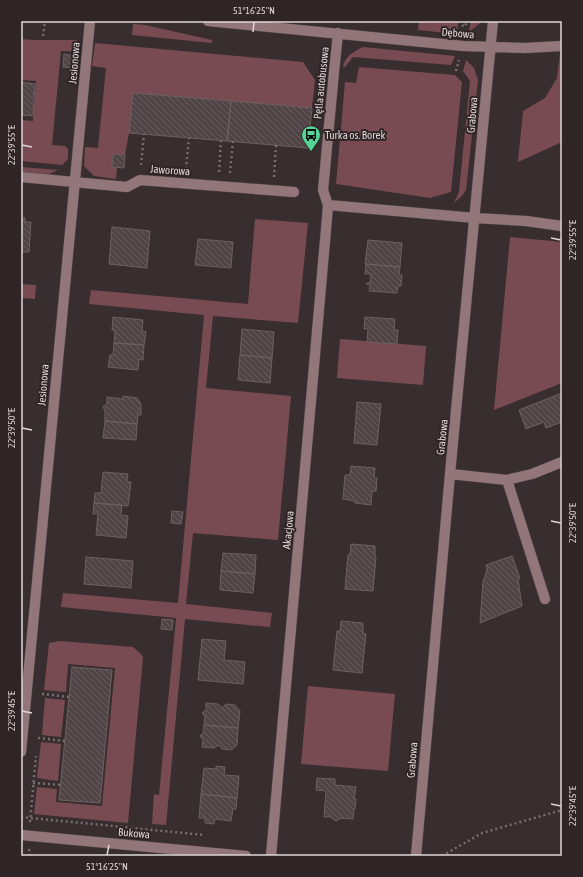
<svg xmlns="http://www.w3.org/2000/svg" width="583" height="877" viewBox="0 0 583 877" font-family="'Asap Condensed',sans-serif">
<style>
.green{fill:#784b52}
.building{fill:url(#building-back-hatch);stroke:#6d6061}
.lines{fill:none;stroke-linecap:round;stroke-linejoin:round}
.minor-casing{stroke:#574c4d;stroke-width:11}
.path{stroke:#786e6f;stroke-width:2.5;stroke-dasharray:2 3;stroke-linecap:butt}
.minor{stroke:#93767a;stroke-width:10}
.ticks{fill:none;stroke:#ded6d7;stroke-width:1.5}
.labels{text-anchor:middle;dominant-baseline:central;stroke-width:4;stroke-linejoin:round;paint-order:stroke}
.street-label{font-size:11px;fill:#ded6d7;stroke:#2f2426}
.poi-label{font-size:11px;fill:#ded6d7;stroke:#2f2426;text-anchor:start}
.neatline{fill:none;stroke:#ded6d7;stroke-width:1.5}
.ticks-label{font-size:10px;text-anchor:middle;fill:#ded6d7}
</style>
<defs>
<pattern id="building-back-hatch" width="6" height="6" patternUnits="userSpaceOnUse"><rect width="6" height="6" fill="#514446"/><path d="M-1 5l2 2M0 0l6 6M5-1l2 2" fill="none" stroke="#6a5e60"/></pattern>
</defs>
<rect width="100%" height="100%" fill="#392e2f"/>
<path class="green" d="M419 21H457L458 22 457 34 418 30Z
M472 21H481L480 23 469 32 470 25Z
M133 24 145 25 212 40V43L132 35Z
M21 39 33 40H77L78 52 61 51 52 145 65 146 68 149V159L62 165 21 161V120L33 121 36 81 21 80Z
M95 43 303 62 315 80 312 108 133 93 129 133 125 155 114 154 112 167 117 168 116 179 94 176 84 166 85 147 98 148 106 68 92 66Z
M363 47 455 56 451 65 353 57 345 67H343C345 56 353 52 363 47Z
M562 52V142L518 162 523 111 545 98 557 78 560 53Z
M466 60 474 68 478 80 466 190 462 196 454 203 459 192 470 81 463 71Z
M359 67 455 75 462 82 451 192 430 198 336 184 345 82 356 83Z
M21 167 58 170 47 175 21 172Z
M255 219 308 223 298 323 213 316 206 388 291 396 278 540 193 533 186 604 272 613 270 627 185 619 166 825 152 824 154 794 159 795 176 618 61 607 63 593 178 603 204 315 89 304 91 290 248 304Z
M510 237 562 242V383L494 410Z
M21 284 36 285 35 299 21 298Z
M340 339 426 346 423 385 337 378Z
M60 641 133 647 140 653 143 657 128 823 34 814 37 787 57 789 56 802 102 806 115 668 68 664 66 692 44 690 49 643Z
M308 686 395 694 388 771 301 764Z
M45 698 65 700 61 737 42 735Z
M41 742 61 744 58 781 37 778Z"/>
<path class="building" d="M64 54 75 56 74 68 63 67Z
M21 82 35 84 33 116 21 115Z
M133 93 231 101 227 141 129 133Z
M231 101 312 108 308 148 227 141Z
M113 154 125 155 124 168 112 167Z
M21 218H25V222H31L29 252H21Z
M112 227 150 231 147 268 109 264Z
M198 239 233 242 231 268 195 265Z
M368 240 402 243 400 267 365 264Z
M366 264 400 267 399 275H402L401 286H398L397 293 369 291 370 284H366L367 283H370L371 274H365Z
M113 317 143 320 142 331 146 332 144 345 114 343 115 330H112Z
M365 317 395 319 394 330H398L397 344 367 342 368 329H364Z
M242 329 274 332 272 358 240 355Z
M114 343 144 345 143 360 139 359 138 370 108 367 110 355H113Z
M240 355 272 358 270 383 238 380Z
M562 393V422L546 428 544 422 526 429 519 410Z
M123 396 137 398 141 404V415H138L137 424 105 421V411L103 407 107 404V397L123 399Z
M357 402 381 404 377 445 354 443Z
M105 421 137 424 136 440 103 438Z
M351 466 375 468 374 478H377L376 491H372L371 505 355 503V501L343 499 345 475H350Z
M103 472 128 474 127 482H131L128 506 94 503 95 493H101Z
M94 503 122 505 121 515 128 516 126 538 96 535 98 514H93Z
M172 511 183 512 181 524 171 523Z
M351 544 375 546V557H376L373 591 345 589 348 555H350Z
M223 553 256 555 255 574 221 571Z
M512 556 520 578 518 579 522 606 480 623 483 582 487 570 486 565Z
M86 557 133 561 131 588 84 584Z
M221 571 255 574 253 593 220 590Z
M162 619 173 620 172 630 161 629Z
M341 621 363 623V633L366 634 362 673 333 670 337 631H340Z
M202 639 226 641 224 660 245 662 243 684 198 680Z
M72 667 112 670 100 803 59 800Z
M206 703 218 704 222 708 226 704 235 705 240 711 238 728 204 725 205 716 202 713 206 710Z
M204 725 238 728 237 745 231 750 222 749 219 745 214 748 202 747 203 740 200 736 203 733Z
M216 766 225 767 224 775 239 776 237 798 201 794 204 768 216 769Z
M317 778 335 779V785L356 787 354 799H356L355 809H354L353 819 340 818 337 821 334 820 331 817H324L326 791 316 790Z
M201 794 237 798 236 809H233L231 821 215 819 214 824 205 823V818H199Z"/>
<g class="lines">
<defs>
<path id="minor" d="M208 21 463 46 525 48 562 46
M21 177 127 187 140 180 294 192
M328 205 475 218 526 221 562 226
M450 474 507 480 532 474 562 462
M507 480 545 599
M21 752 90 21
M21 835 246 856
M271 856 327 218 328 205 323 190 334 72 338 33
M416 856 450 474 493 21"/>
</defs>
<use href="#minor" class="minor-casing"/>
<path class="path" d="M459 21 464 27 468 21
M43 36 45 21
M456 71 459 60
M141 165 144 134
M186 169 189 138
M219 172 221 140
M230 173 233 141
M274 177 276 145
M42 694 69 697
M38 738 65 741
M33 783 61 785
M21 817 204 835
M30 822 36 756
M29 849 30 856
M442 856 482 833 562 810"/>
<use href="#minor" class="minor"/>
</g>
<path class="ticks" d="M253 32 254 22M22 145 32 147M551 238 561 240M22 428 32 430M551 521 561 523M22 711 32 713M551 804 561 806M107 855 109 845"/>
<defs>
<symbol id="bus-pin" viewBox="-11 -11 22 30"><path d="M0 17L-7.5 6A9.5 9.5 0 1 1 7.5 6Z" fill="#54d395" stroke="#2f2426"/><path d="M-5-6H5V4H4V6H2V4H-2V6H-4V4H-5ZM-3.5-4V0h7V-4ZM-3.5 1.2v1.5H-2V1.2ZM2 1.2v1.5H3.5V1.2Z" fill="#111"/></symbol>
</defs>
<g fill-rule="evenodd">
<use href="#bus-pin" x="300" y="124" width="22" height="30"/>
</g>
<g class="labels">
<g class="street-label">
<text transform="translate(458 33) rotate(5)">Dębowa</text>
<text transform="translate(74 63) rotate(-85)">Jesionowa</text>
<text transform="translate(321 83) rotate(-84)">Pętla autobusowa</text>
<text transform="translate(472 115) rotate(-85)">Grabowa</text>
<text transform="translate(170 170) rotate(4)">Jaworowa</text>
<text transform="translate(43 385) rotate(-85)">Jesionowa</text>
<text transform="translate(442 437) rotate(-84)">Grabowa</text>
<text transform="translate(288 530) rotate(-85)">Akacjowa</text>
<text transform="translate(412 760) rotate(-85)">Grabowa</text>
<text transform="translate(134 833) rotate(5)">Bukowa</text>
</g>
<g class="poi-label">
<text x="325" y="135">Turka os. Borek</text>
</g>
</g>
<rect width="583" height="877" fill="none" stroke="#2f2426" stroke-width="44"/>
<rect x="22" y="22" width="539" height="833" class="neatline"/>
<g class="ticks-label">
<text x="254" y="14">51°16'25"N</text>
<text transform="translate(11 145) rotate(-90)" y="4">22°39'55"E</text>
<text transform="translate(572 240) rotate(-90)" y="4">22°39'55"E</text>
<text transform="translate(11 428) rotate(-90)" y="4">22°39'50"E</text>
<text transform="translate(572 523) rotate(-90)" y="4">22°39'50"E</text>
<text transform="translate(11 711) rotate(-90)" y="4">22°39'45"E</text>
<text transform="translate(572 806) rotate(-90)" y="4">22°39'45"E</text>
<text x="107" y="870">51°16'25"N</text>
</g>
</svg>
